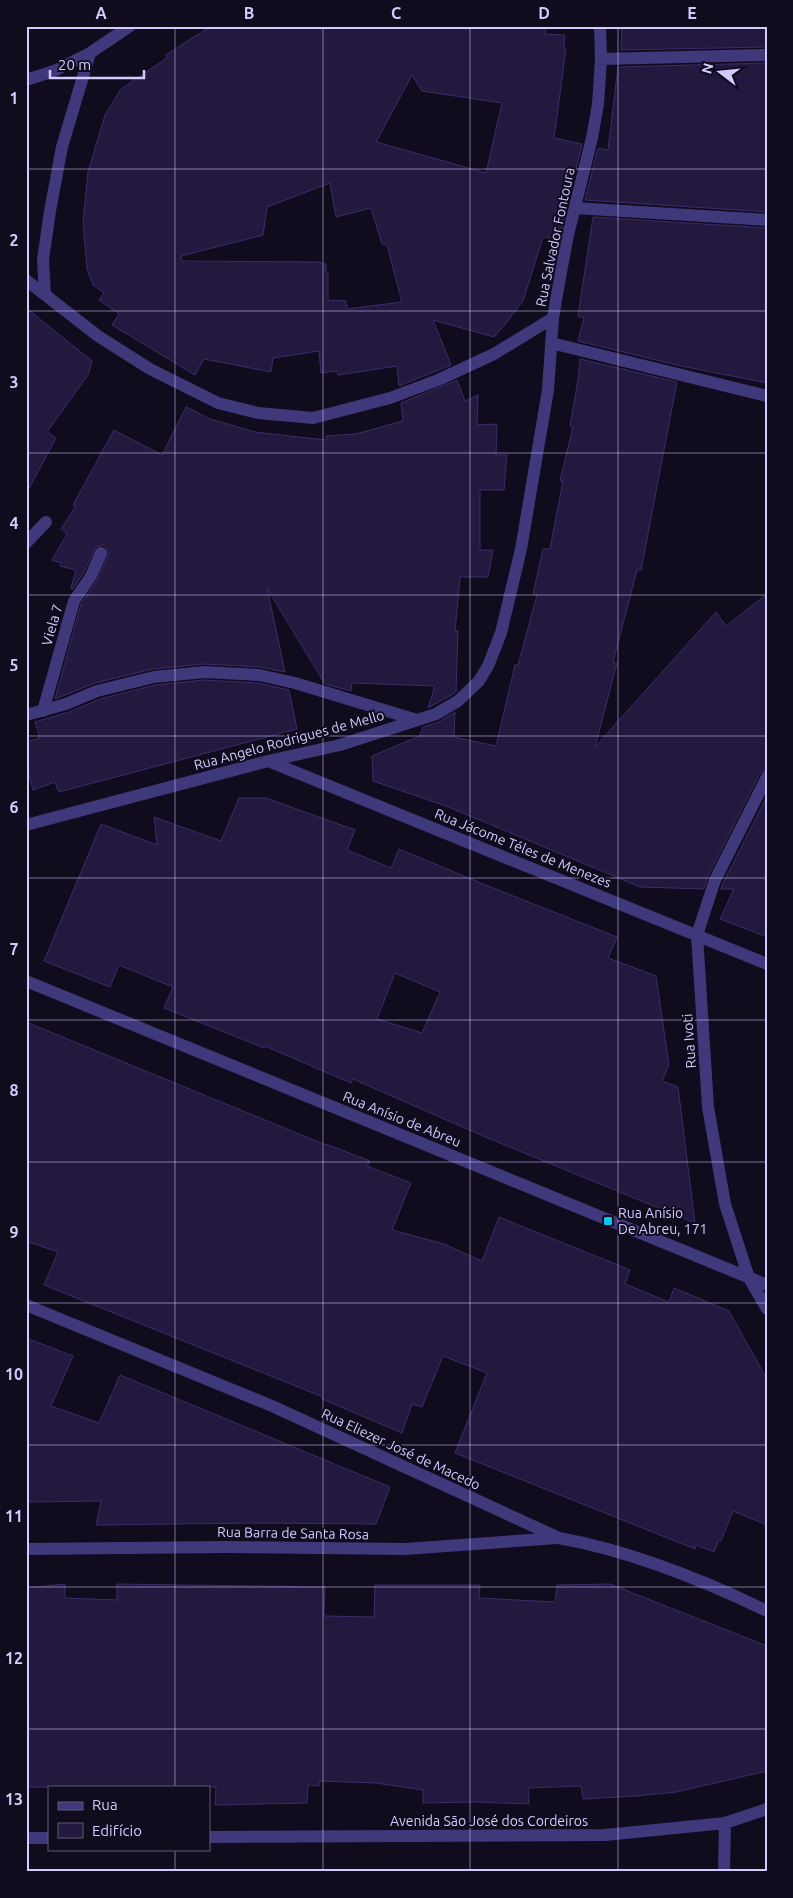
<svg xmlns="http://www.w3.org/2000/svg" width="793" height="1898" viewBox="0 0 793 1898" font-family="Ubuntu,sans-serif">
<style>
.building{fill:#23193e;stroke:#3b2c69;fill-rule:evenodd}
.lines{fill:none;stroke-linecap:round;stroke-linejoin:round}
.minor{stroke:#3f397b;stroke-width:12}
.grid{fill:none;stroke:#d3cbfe;stroke-width:1;stroke-opacity:0.55}
.poi-dot{fill:#07c9ed;stroke:#100c1e;stroke-width:2}
.labels{text-anchor:middle;dominant-baseline:central;stroke-width:4;stroke-linejoin:round;paint-order:stroke}
.street-label{font-size:14px;fill:#d3cbfe;stroke:#100c1e}
.poi-label{font-size:14px;fill:#d3cbfe;stroke:#100c1e;text-anchor:start}
.neatline{fill:none;stroke:#d3cbfe;stroke-width:2}
.grid-label{font-size:16px;text-anchor:middle;font-weight:bold;fill:#d3cbfe}
</style>
<rect width="100%" height="100%" fill="#100c1e"/>
<path class="building" d="M211 26H545V34L565 35 564 49H566L554 138 582 144 559 239 543 237 523 301 507 322 494 337 433 320 451 365 399 386 397 366 338 375 337 371 321 373 319 351 273 358 271 372 204 359 195 375 112 325 119 314 99 300 104 293 93 285 87 268 83 223 88 172 105 115 121 89 167 58 166 55ZM412 75 422 91 502 103 486 173 376 142ZM330 183 336 217 371 208 382 244 387 245 402 302 347 309 346 301 328 300V273H326V264H321V262L182 261 181 256 263 235 267 207Z
M622 26H767V47L621 50Z
M767 63V212L585 200 598 148 608 150 618 67Z
M593 217 767 228V383L681 366 578 341 584 318 578 316Z
M26 308 92 361 88 375 47 432 56 438 26 494Z
M580 359 677 382 641 570H637L613 662 617 663 595 747 716 612 726 626 767 594V769L760 773 708 876 704 889 640 887 446 806 373 781 372 756 420 736 423 727 439 722 455 712 454 737 496 746 515 665H518L537 595 533 594 543 549H550L563 481H560L573 427 570 426 578 380Z
M457 380 465 401 478 395 477 425 497 424 496 455H507L504 490H480V550H493L488 577H460L455 631H458L456 692 453 694 428 708 435 686 352 683 351 691 325 684 267 588 285 672 260 667 204 664 153 669 95 683 55 699 81 604 98 579 109 552 104 545 96 547 84 572 73 589 71 588 76 570 60 566 61 563 52 560 67 534 61 529 76 506 73 505 114 430 162 455 186 407 210 419 255 432 326 440V436L356 434 403 421 401 403Z
M204 680 258 683 289 690 297 729 59 792 55 782 33 790 26 763V742L40 738 35 722 69 712 100 699 155 685Z
M767 796V937L720 919 734 889H721L723 883Z
M239 798H266L355 830 347 850 391 868 399 849 488 886 617 937 608 958 656 976 669 1065 662 1081 678 1087 695 1223 483 1136 353 1079 351 1083 265 1046 264 1048 164 1008 173 987 119 965 110 987 44 961 101 824 157 845 154 817 221 841ZM395 973 440 992 422 1033 377 1019Z
M26 1022 326 1145V1144L370 1161 367 1166 411 1183 392 1230 444 1244 482 1261 499 1217 630 1270 625 1284 669 1302 674 1288 729 1311 767 1379V1525L733 1511 721 1541 719 1540 714 1552 696 1545 695 1549 455 1453 487 1373 443 1356 422 1407 412 1404 402 1433 322 1399 323 1397 44 1285 58 1252 26 1241Z
M26 1338 73 1356 51 1406 99 1423 120 1375 390 1487 376 1524 254 1523 96 1525 101 1501 26 1502Z
M65 1584V1598L117 1600V1584L325 1587 324 1616 374 1617 375 1585H480L479 1598 555 1602 557 1585 610 1584 767 1646V1771L676 1792 636 1796 583 1799 581 1786 528 1788 529 1804 474 1802 423 1803V1790L376 1783 319 1781V1786L308 1785 307 1803 215 1805 216 1787H26L29 1706 26 1707V1588Z"/>
<g class="lines">
<path class="minor" d="M601 59 767 55
M26 80 54 71 90 53 130 26
M575 208 767 220
M26 280 98 336 150 369 218 403 258 413 313 418 390 398 438 380 494 354 553 318
M45 294 43 260 50 211 62 147 90 53
M551 343 767 396
M26 543 46 522
M43 711 74 601 91 576 101 553
M26 715 66 704 97 691 154 677 204 672 259 675 295 683 417 720
M268 761 767 964
M767 777 715 880 697 935 708 1107 725 1204 749 1278 767 1309
M26 825 268 761 340 745 436 714 458 701 479 681 488 666 501 633 521 549 548 390 553 318 561 272 568 235 592 138 598 104 601 59 600 26
M26 981 767 1285
M26 1305 272 1406 559 1538C631 1551 701 1579 767 1611
M26 1549 224 1547 405 1549 557 1538
M209 1837 605 1835 725 1823 767 1809
M26 1838H49
M724 1872 725 1823"/>
</g>
<path class="grid" d="M175 26V1787M323 26V1872M470 26V1872M618 26V1872M26 169H767M26 311H767M26 453H767M26 595H767M26 736H767M26 878H767M26 1020H767M26 1162H767M26 1303H767M26 1445H767M26 1587H767M26 1729H767M175 1849V1872"/>
<rect class="poi-dot" x="603" y="1216" width="10" height="10" rx="2.5"/>
<g class="labels">
<g class="street-label">
<text transform="translate(555 237) rotate(-78)">Rua Salvador Fontoura</text>
<text transform="translate(52 625) rotate(-74)">Viela 7</text>
<text transform="translate(289 740) rotate(-15)">Rua Angelo Rodrigues de Mello</text>
<text transform="translate(523 848) rotate(22)">Rua Jácome Téles de Menezes</text>
<text transform="translate(689 1041) rotate(-94)">Rua Ivoti</text>
<text transform="translate(402 1119) rotate(22)">Rua Anísio de Abreu</text>
<text transform="translate(401 1449) rotate(25)">Rua Eliezer José de Macedo</text>
<text transform="translate(293 1533) rotate(1)">Rua Barra de Santa Rosa</text>
<text x="489" y="1821">Avenida São José dos Cordeiros</text>
</g>
<g class="poi-label">
<text x="618" y="1213">Rua Anísio<tspan x="618" dy="16">De Abreu, 171</tspan></text>
</g>
</g>
<rect width="793" height="1898" fill="none" stroke="#100c1e" stroke-width="55"/>
<rect x="48" y="1786" width="162" height="65" fill="#100c1e" stroke="#5e5878"/>
<rect x="58" y="1802" width="25" height="8" fill="#3f397b" stroke="#5e5878"/>
<text x="92" y="1810" font-size="15" fill="#d3cbfe">Rua</text>
<rect x="58" y="1823" width="25" height="15" fill="#23193e" stroke="#5e5878"/>
<text x="92" y="1836" font-size="15" fill="#d3cbfe">Edifício</text>
<g transform="translate(720 72) rotate(286)" stroke="#100c1e" stroke-width="4" paint-order="stroke">
<path d="M0-4L9 19L0 12L-9 19Z" fill="#d3cbfe"/>
<text y="-8" font-size="14" font-weight="bold" text-anchor="middle" fill="#d3cbfe">N</text>
</g>
<path d="M50 70v8h94v-8" fill="none" stroke="#d3cbfe" stroke-width="2.5"/>
<text x="58" y="70" font-size="15" fill="#d3cbfe" stroke="#100c1e" stroke-width="4" paint-order="stroke">20 m</text>
<rect x="28" y="28" width="738" height="1842" class="neatline"/>
<g class="grid-label">
<text x="101" y="19">A</text>
<text x="249" y="19">B</text>
<text x="396" y="19">C</text>
<text x="544" y="19">D</text>
<text x="692" y="19">E</text>
<text x="14" y="104">1</text>
<text x="14" y="246">2</text>
<text x="14" y="388">3</text>
<text x="14" y="529">4</text>
<text x="14" y="671">5</text>
<text x="14" y="813">6</text>
<text x="14" y="955">7</text>
<text x="14" y="1096">8</text>
<text x="14" y="1238">9</text>
<text x="14" y="1380">10</text>
<text x="14" y="1522">11</text>
<text x="14" y="1664">12</text>
<text x="14" y="1805">13</text>
</g>
</svg>
